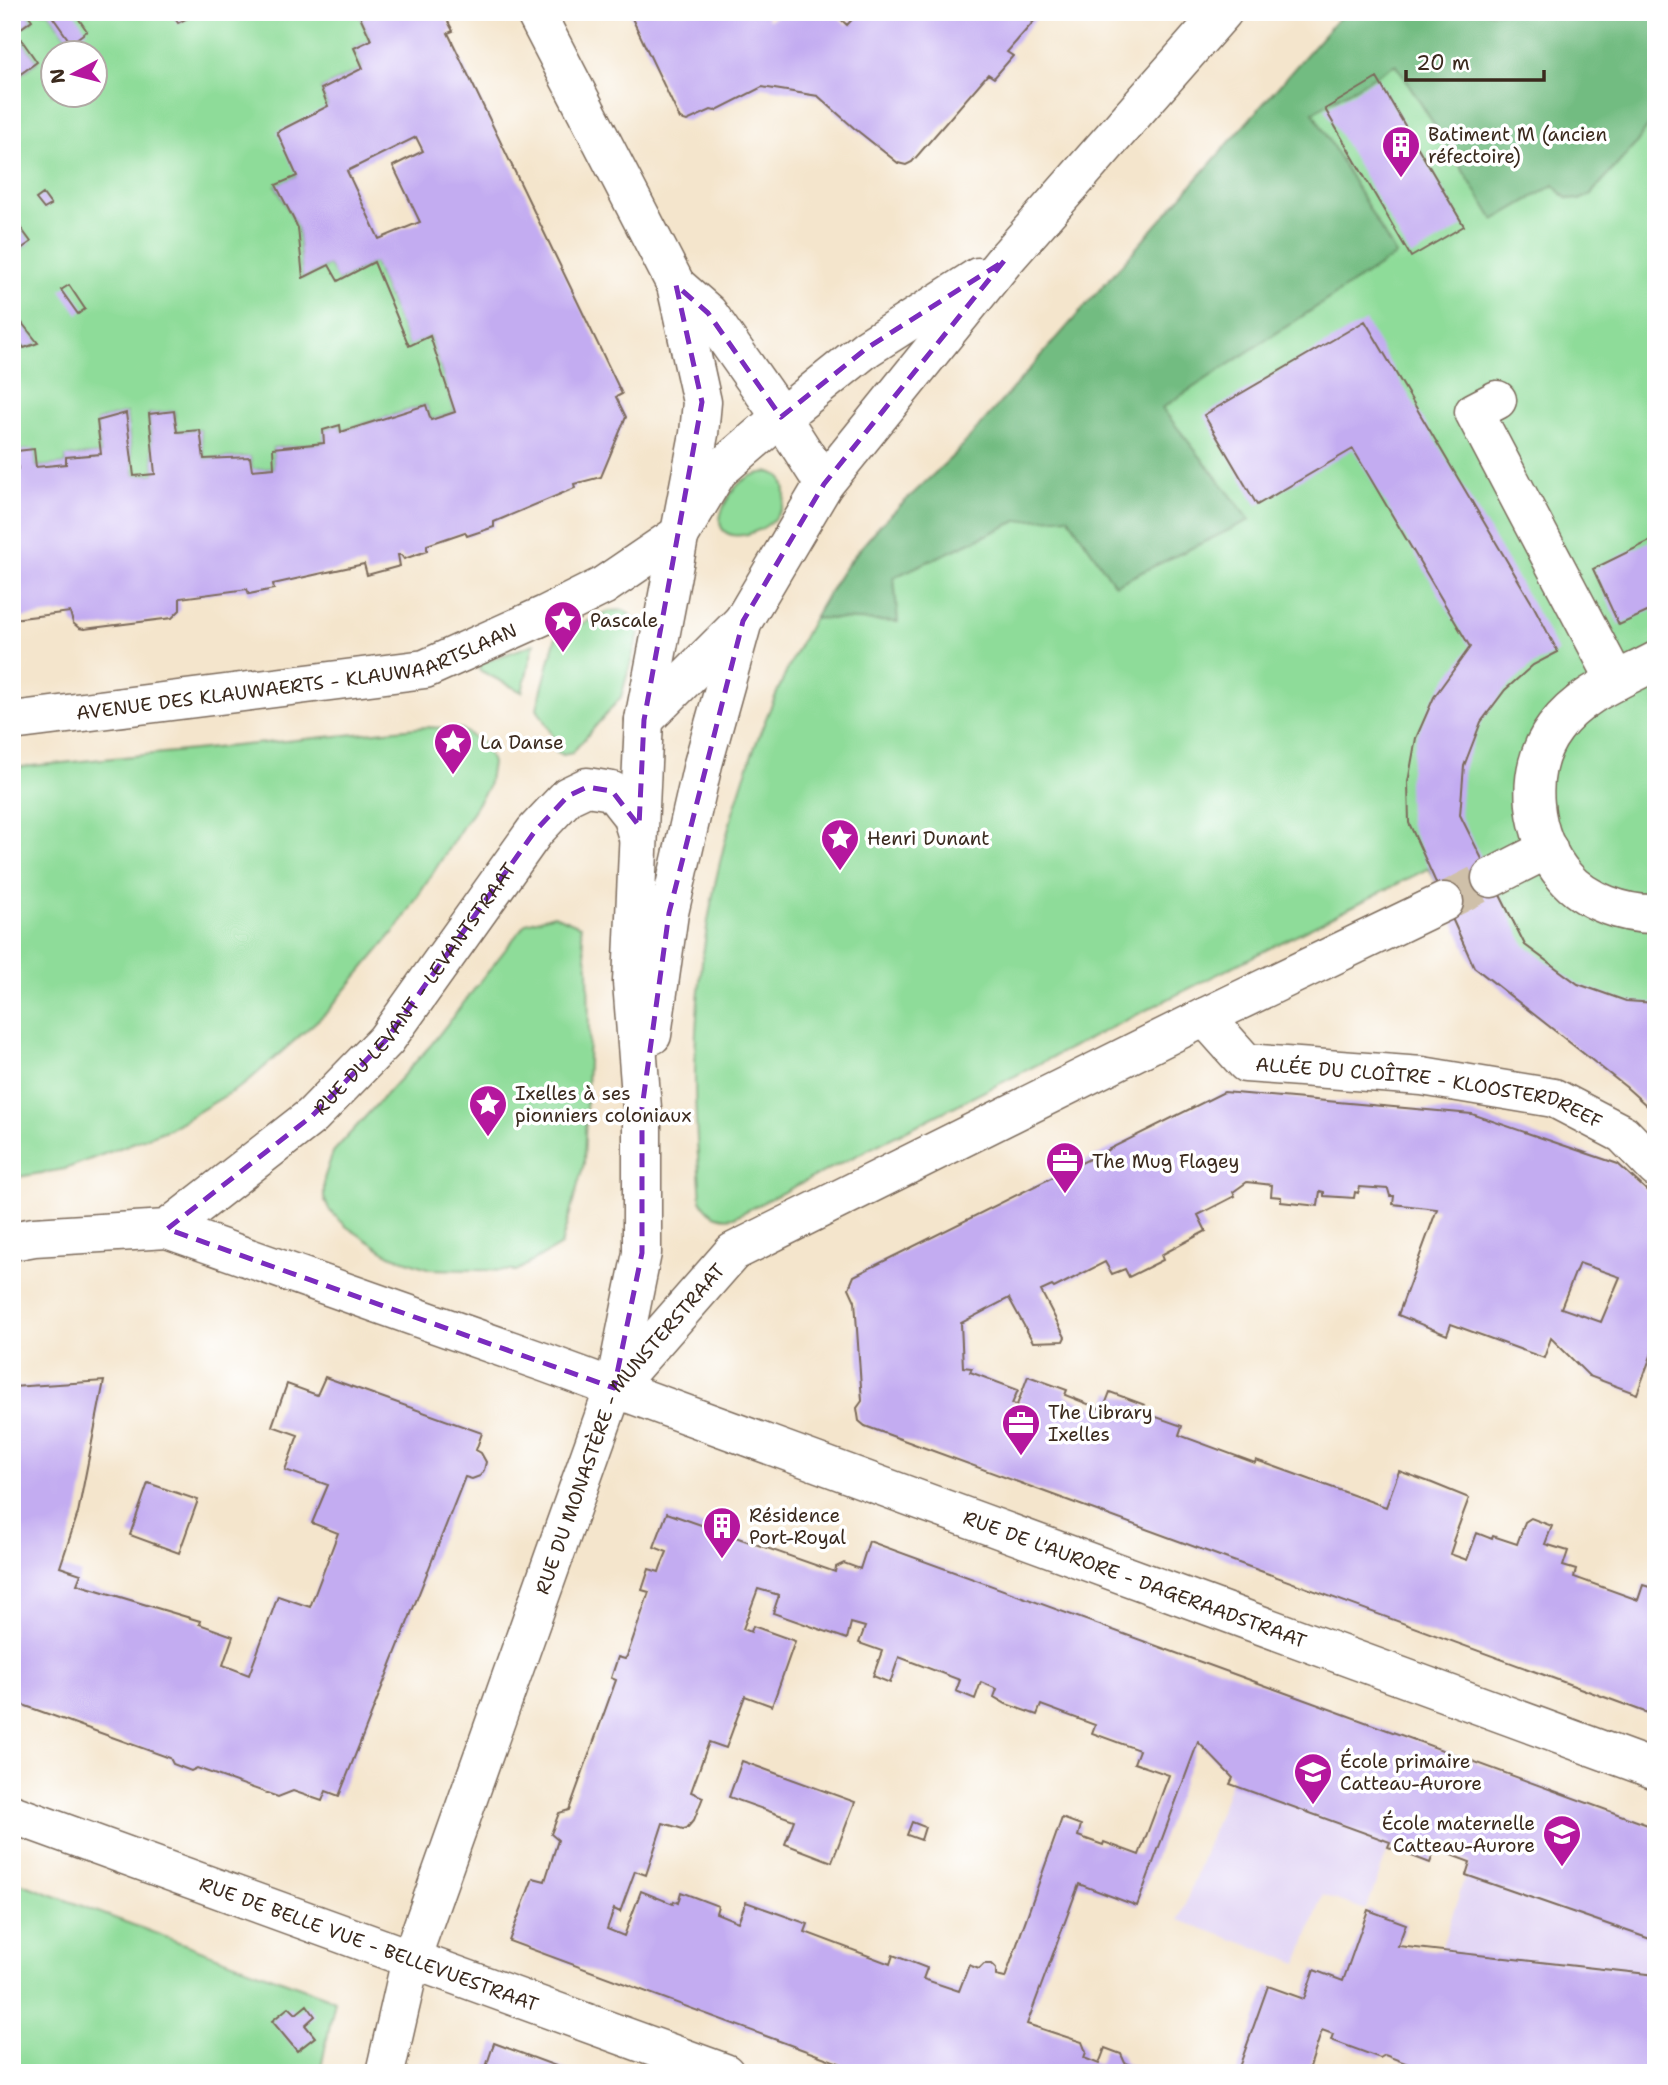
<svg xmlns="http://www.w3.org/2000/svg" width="1668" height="2085" viewBox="0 0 1668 2085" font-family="'Shantell Sans',sans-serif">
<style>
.built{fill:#e1d4f4}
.green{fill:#8edc99;stroke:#64835c;stroke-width:2;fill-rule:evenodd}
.forest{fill:#72bc81;stroke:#567350;stroke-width:2}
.building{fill:#c3acf1;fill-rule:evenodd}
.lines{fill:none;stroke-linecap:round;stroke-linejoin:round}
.minor-tunnel{stroke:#cfc0a9;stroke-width:38;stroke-dasharray:38 19;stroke-linecap:butt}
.minor-casing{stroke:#7c6b5b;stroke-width:41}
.minor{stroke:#fff;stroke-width:38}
.marked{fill:none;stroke:#7b2cbf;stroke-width:5;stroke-dasharray:14 9;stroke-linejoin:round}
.labels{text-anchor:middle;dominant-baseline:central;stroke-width:7;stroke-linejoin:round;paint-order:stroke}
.poi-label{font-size:19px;fill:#3b2a1e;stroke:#fff;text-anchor:start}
.street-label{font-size:19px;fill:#3b2a1e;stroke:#fff}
</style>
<rect width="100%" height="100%" fill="#fff"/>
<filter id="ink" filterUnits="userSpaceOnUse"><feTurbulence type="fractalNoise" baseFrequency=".0143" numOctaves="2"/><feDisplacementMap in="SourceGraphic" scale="14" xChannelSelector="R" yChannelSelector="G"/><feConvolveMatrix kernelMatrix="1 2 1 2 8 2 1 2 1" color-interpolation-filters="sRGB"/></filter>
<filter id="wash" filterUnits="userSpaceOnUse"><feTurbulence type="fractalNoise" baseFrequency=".00686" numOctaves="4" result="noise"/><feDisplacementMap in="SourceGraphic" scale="28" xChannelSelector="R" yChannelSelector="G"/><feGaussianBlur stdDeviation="1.57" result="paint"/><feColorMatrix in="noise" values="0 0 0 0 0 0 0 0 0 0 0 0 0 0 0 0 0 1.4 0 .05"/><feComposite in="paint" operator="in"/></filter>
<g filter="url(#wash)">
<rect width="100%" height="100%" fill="#f4e5cc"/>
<path class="built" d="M1267 1686 1427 1745 1366 1910 1323 1895 1298 1963 1179 1920Z
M1500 1772 1656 1828V1975L1440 1952Z"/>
<path class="green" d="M26 12H49L71 43 74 12H171L179 22 199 12H358L371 40 354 48 363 68 321 89 328 106 297 176 276 186 298 228 303 278 329 265 339 281 374 262 409 345 430 336 455 412 431 420 426 405 341 431 339 425 324 430V443L273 448 274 468 252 470 250 457 204 459 200 430 177 432 174 411 149 414 155 474 134 476 126 413 97 421 101 454 66 457V464L36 467 34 450 17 451 18 469 12 468V332L24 348 37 343 19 319 12 323V255L30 242 12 216V65L20 75 37 62 16 32 32 21ZM52 52H94V94H52Z
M1344 12H1656V1114L1437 884 1429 868 734 1217C718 1220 708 1214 701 1200 698 1160 695 1120 695 1080 694 946 724 810 779 688 797 648 818 607 843 570 875 525 918 493 956 453 977 431 997 407 1017 384 1126 260 1235 136 1344 12Z
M770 472 780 476C811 533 685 566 730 495 740 479 752 473 770 472Z
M624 610 637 621 639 633 621 697 572 753 563 755 556 752 552 735 537 708 556 636 609 611Z
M534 644 522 692 479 670 482 663Z
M426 727 461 729 485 745 492 763 488 787 399 926 327 1012 245 1084 169 1129 65 1169 12 1178V768Z
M554 915 580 926 588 967 589 1036 584 1163 561 1245 516 1271 430 1269 390 1255 347 1227 329 1210 324 1198V1179L333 1152 430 1046 526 923Z
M12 1880 335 2000 320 2073H12Z"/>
<path class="forest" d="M1344 12H1656V115L1634 146 1591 194 1580 200 1566 198 1554 185 1494 220 1396 64 1313 112 1396 255 1162 408 1250 520 1115 585 1068 517 1017 521 894 577 898 622 814 618 843 570 880 525 955 454Z"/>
<g id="blocks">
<path class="building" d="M12 12H26L32 20 16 32 37 62 19 75 12 65Z
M49 12H74L87 31 71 43Z
M171 12H199L178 23Z
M358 12H443L453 31 448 33 622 394 616 397 626 417 601 477 574 484 575 488 494 522V527L467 536 465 532 427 545V551L404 559 401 555H398L400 566 367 575 364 564 273 584 274 589 249 594 247 589 180 598V610L172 618 84 629 79 628 73 623 70 612 12 619V468L18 469 17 451 34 449 36 467 66 464V457L101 454 97 421 126 413 134 476 155 474 149 414 174 411 177 432 200 430 204 459 250 457 252 470 274 468 273 448 324 443 323 430 340 425 341 432 426 405 431 420 455 412 430 336 409 346 374 262 338 281 329 265 303 278 298 228 276 185 297 176 277 132 328 106 321 89 363 68 354 48 371 40ZM416 137 423 151 393 166 420 222 379 239 347 171Z
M629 12H765L769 20 785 12H833L847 25 859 12H1042L1007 52 1013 56 994 78 988 74 912 162 906 165 898 163 854 128 818 96 762 87 715 111 711 110 687 121 680 119Z
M1377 78 1464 226 1411 257 1325 109Z
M43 194 51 205 44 209 36 199Z
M12 216 31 242 12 255Z
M69 285 85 309 78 314 61 290Z
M18 318 38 343 24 348 12 332V323Z
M1365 321 1533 605 1558 652 1533 665 1505 690 1481 722 1464 766 1460 815 1525 945 1578 984 1626 1001 1656 1003V1114L1626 1087 1474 967 1409 823 1408 782 1416 738 1434 697 1470 647 1353 449 1257 505 1204 415Z
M1656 538V608L1619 625 1593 569Z
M1224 1092 1472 1114 1618 1164 1656 1199V1342L1637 1394 1589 1376 1551 1338 1544 1358 1451 1324 1447 1335 1398 1315 1437 1209 1393 1204 1394 1196H1390L1388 1189 1360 1187 1358 1193 1355 1192 1354 1198 1324 1196V1192L1320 1191 1318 1206 1281 1202V1197L1271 1196 1272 1185 1247 1182 1233 1192 1235 1196 1198 1215 1206 1231 1161 1255 1163 1260 1129 1277 1125 1269 1112 1274 1105 1262 1054 1288 1052 1286 1041 1291 1065 1337 1063 1341 1033 1342 1009 1298 961 1323 963 1367 972 1368 970 1372 1018 1390 1012 1404 1017 1405 1028 1376 1067 1390 1065 1395 1103 1410 1110 1392 1145 1405 1142 1412 1182 1426 1179 1435 1255 1463 1256 1460 1386 1507 1399 1471 1432 1483 1469 1498 1453 1541 1454 1542 1450 1554 1467 1560 1477 1533 1492 1539 1493 1536 1517 1544 1525 1522 1531 1518 1552 1526 1545 1544 1568 1551 1563 1566 1576 1570 1574 1577 1638 1600 1643 1585 1656 1589V1716L865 1426 859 1421 857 1408 862 1401 855 1301 849 1288 854 1276ZM1579 1263 1620 1277 1601 1322 1561 1308Z
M325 1377 482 1433 476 1450 481 1453 486 1462 484 1470 480 1476 472 1479 465 1477 339 1796 326 1791 322 1801 293 1791 278 1797 197 1768 191 1771 173 1764 170 1758 12 1701V1387L104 1381 78 1513 60 1567 81 1574 77 1584 200 1621 199 1624 233 1636 223 1665 249 1675 278 1596 310 1607 338 1533 312 1523 328 1485 285 1470 298 1435 272 1426 287 1384 317 1395Z
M148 1483 198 1500 179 1553 130 1535Z
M667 1513 835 1572 836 1567 844 1563 860 1569 869 1541 1656 1828V1941L1466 1875 1470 1862 1435 1849 1430 1863 1388 1847 1390 1842 1230 1784 1233 1778 1198 1742 1137 1906 1079 1884 1027 2024 1082 2042 1086 2052 1084 2058 1099 2064 1105 2048 1121 2054 1125 2063 1143 2070 1145 2066 1158 2069 1159 2073H866L509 1941 533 1878 545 1881 558 1840 551 1834 559 1813 569 1810 616 1680 611 1678 618 1657 625 1659 627 1656 649 1592 642 1590 649 1569 659 1572 661 1566 667 1552 654 1547ZM758 1589 779 1595 773 1613 847 1639 851 1623 865 1627 859 1643 882 1651 873 1676 890 1683 899 1657 960 1680 956 1691 975 1699 981 1682 997 1689 994 1697 1006 1704 1037 1715 1041 1705 1095 1725 1092 1733 1139 1750 1134 1763 1169 1775 1139 1855 1104 1842 1103 1845 1078 1836 1081 1825 1062 1818 1005 1978 996 1976V1969L991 1964H984L979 1969 969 1965 959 1991 923 1979 927 1968 893 1955 890 1964 805 1932 808 1924 746 1902 738 1922 716 1913 718 1906 681 1892 678 1903 674 1901 673 1904 641 1891 624 1936 607 1929 614 1909 620 1912 635 1871 646 1875 663 1823 683 1829 687 1828 694 1820 703 1797 691 1792 709 1742 726 1748 745 1696 772 1706 795 1641 753 1626 751 1632 743 1629Z
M742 1761 855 1802 832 1862 785 1844 794 1820 729 1797Z
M912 1822 925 1827 921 1840 907 1835Z
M1368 1910 1406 1924 1398 1946 1656 1975V2073H1423L1424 2070 1385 2055 1380 2058 1331 2040 1333 2034 1322 2030 1308 2073H1237L1268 1986 1304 1999 1314 1970 1343 1981Z
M307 2005 315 2016 305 2025 315 2037 297 2051 272 2021 289 2007 296 2014Z
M494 2043 572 2072V2073H484Z"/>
</g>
</g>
<g filter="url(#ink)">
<use href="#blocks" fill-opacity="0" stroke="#7c6b5b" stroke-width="2"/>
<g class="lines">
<path class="minor-tunnel" d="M1444 902 1491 878"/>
<defs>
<g id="minor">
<path d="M535 12 676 285 702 402 699 434 644 720 632 982 642 1108V1253L615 1385"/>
<path d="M676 285 708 313 781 417 824 484"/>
<path d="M1497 400 1474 412 1616 681"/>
<path d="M1656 661C1620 680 1580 694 1555 728 1522 771 1531 837 1565 877 1585 901 1625 915 1656 914"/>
<path d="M644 720 741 623"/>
<path id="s1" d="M12 721 425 669 545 615 603 586 681 533 718 471 781 417 867 348 978 277"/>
<path d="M1491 878 1548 849"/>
<path id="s2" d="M1205 1017 1246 1063 1422 1076 1554 1098 1623 1134 1656 1168"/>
<path d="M652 1035 669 913 703 764 743 621 824 484 1004 261 1223 12"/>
<path id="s3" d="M167 1229 312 1116 386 1040 535 831 568 796 587 787 612 791 631 815 638 837"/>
<path id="s4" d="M12 1241 34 1237 167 1229 546 1363 1656 1770"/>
<path id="s5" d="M12 1814 725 2073"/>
<path id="s6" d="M385 2073 411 1959 614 1388 733 1252 1205 1017 1444 902"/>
</g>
</defs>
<use href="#minor" class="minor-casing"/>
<use href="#minor" class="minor"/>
</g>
</g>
<path class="marked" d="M1004 261 824 484 743 621 669 913 642 1108V1253L614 1388 167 1229 312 1116 386 1040 535 831 568 796 587 787 612 791 639 826 644 720 702 402 676 285 708 313 781 417 867 348Z"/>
<defs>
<symbol id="building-pin" viewBox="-11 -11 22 30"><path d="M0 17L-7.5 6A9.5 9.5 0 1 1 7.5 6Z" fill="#b5179e" stroke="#fff"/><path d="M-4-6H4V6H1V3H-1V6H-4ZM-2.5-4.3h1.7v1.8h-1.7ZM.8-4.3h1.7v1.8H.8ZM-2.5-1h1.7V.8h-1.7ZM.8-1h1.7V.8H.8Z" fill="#fff"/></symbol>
<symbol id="sight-pin" viewBox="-11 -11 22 30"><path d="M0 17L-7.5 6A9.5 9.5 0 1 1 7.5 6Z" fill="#b5179e" stroke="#fff"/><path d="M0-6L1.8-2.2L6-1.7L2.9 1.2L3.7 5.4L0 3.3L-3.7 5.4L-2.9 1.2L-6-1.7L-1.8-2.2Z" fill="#fff"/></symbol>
<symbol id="office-pin" viewBox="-11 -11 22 30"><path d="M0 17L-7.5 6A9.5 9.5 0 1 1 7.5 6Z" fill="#b5179e" stroke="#fff"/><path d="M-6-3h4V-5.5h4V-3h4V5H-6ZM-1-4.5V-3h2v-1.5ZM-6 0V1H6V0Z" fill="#fff"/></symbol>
<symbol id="school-pin" viewBox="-11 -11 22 30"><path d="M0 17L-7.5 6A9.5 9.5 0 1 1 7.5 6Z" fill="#b5179e" stroke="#fff"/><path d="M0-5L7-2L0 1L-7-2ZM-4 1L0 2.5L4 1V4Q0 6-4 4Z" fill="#fff"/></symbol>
</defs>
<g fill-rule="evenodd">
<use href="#building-pin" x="1379" y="123" width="44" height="60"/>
<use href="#sight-pin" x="541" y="598" width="44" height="60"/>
<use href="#sight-pin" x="431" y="720" width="44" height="60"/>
<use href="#sight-pin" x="818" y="816" width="44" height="60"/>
<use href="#sight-pin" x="466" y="1082" width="44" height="60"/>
<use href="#office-pin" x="1043" y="1139" width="44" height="60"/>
<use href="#office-pin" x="999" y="1401" width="44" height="60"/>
<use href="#building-pin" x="700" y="1504" width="44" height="60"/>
<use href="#school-pin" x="1291" y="1750" width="44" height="60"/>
<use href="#school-pin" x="1540" y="1812" width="44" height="60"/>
</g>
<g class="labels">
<g class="poi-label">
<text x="1428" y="134">Batiment M (ancien<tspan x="1428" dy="22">réfectoire)</tspan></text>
<text x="590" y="620">Pascale</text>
<text x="480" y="742">La Danse</text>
<text x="867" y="838">Henri Dunant</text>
<text x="515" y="1093">Ixelles à ses<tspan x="515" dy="22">pionniers coloniaux</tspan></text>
<text x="1092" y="1161">The Mug Flagey</text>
<text x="1048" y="1412">The Library<tspan x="1048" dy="22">Ixelles</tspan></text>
<text x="749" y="1515">Résidence<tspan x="749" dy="22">Port-Royal</tspan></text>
<text x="1340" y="1761">École primaire<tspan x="1340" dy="22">Catteau-Aurore</tspan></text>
<text x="1535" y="1823" text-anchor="end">École maternelle<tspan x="1535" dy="22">Catteau-Aurore</tspan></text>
</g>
<g class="street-label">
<text stroke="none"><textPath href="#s1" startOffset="290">AVENUE DES KLAUWAERTS - KLAUWAARTSLAAN</textPath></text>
<text stroke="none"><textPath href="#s3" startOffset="348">RUE DU LEVANT - LEVANTSTRAAT</textPath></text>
<text stroke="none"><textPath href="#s2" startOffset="248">ALLÉE DU CLOÎTRE - KLOOSTERDREEF</textPath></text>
<text stroke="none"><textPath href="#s6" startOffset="695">RUE DU MONASTÈRE - MUNSTERSTRAAT</textPath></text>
<text stroke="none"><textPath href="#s4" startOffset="1185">RUE DE L'AURORE - DAGERAADSTRAAT</textPath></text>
<text stroke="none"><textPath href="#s5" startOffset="380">RUE DE BELLE VUE - BELLEVUESTRAAT</textPath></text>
</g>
</g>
<rect width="1668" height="2085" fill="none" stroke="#fff" stroke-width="42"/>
<g transform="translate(74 74) rotate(263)"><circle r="33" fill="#ffffff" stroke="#b1aaa5" stroke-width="2"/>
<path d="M0-5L12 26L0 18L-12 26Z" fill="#b5179e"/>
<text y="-10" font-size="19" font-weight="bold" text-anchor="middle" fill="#3b2a1e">N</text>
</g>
<path d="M1406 70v10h138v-10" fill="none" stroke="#3b2a1e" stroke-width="3.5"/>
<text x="1416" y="70" font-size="21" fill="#3b2a1e" stroke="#ffffff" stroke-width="5" paint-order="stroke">20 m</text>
</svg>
